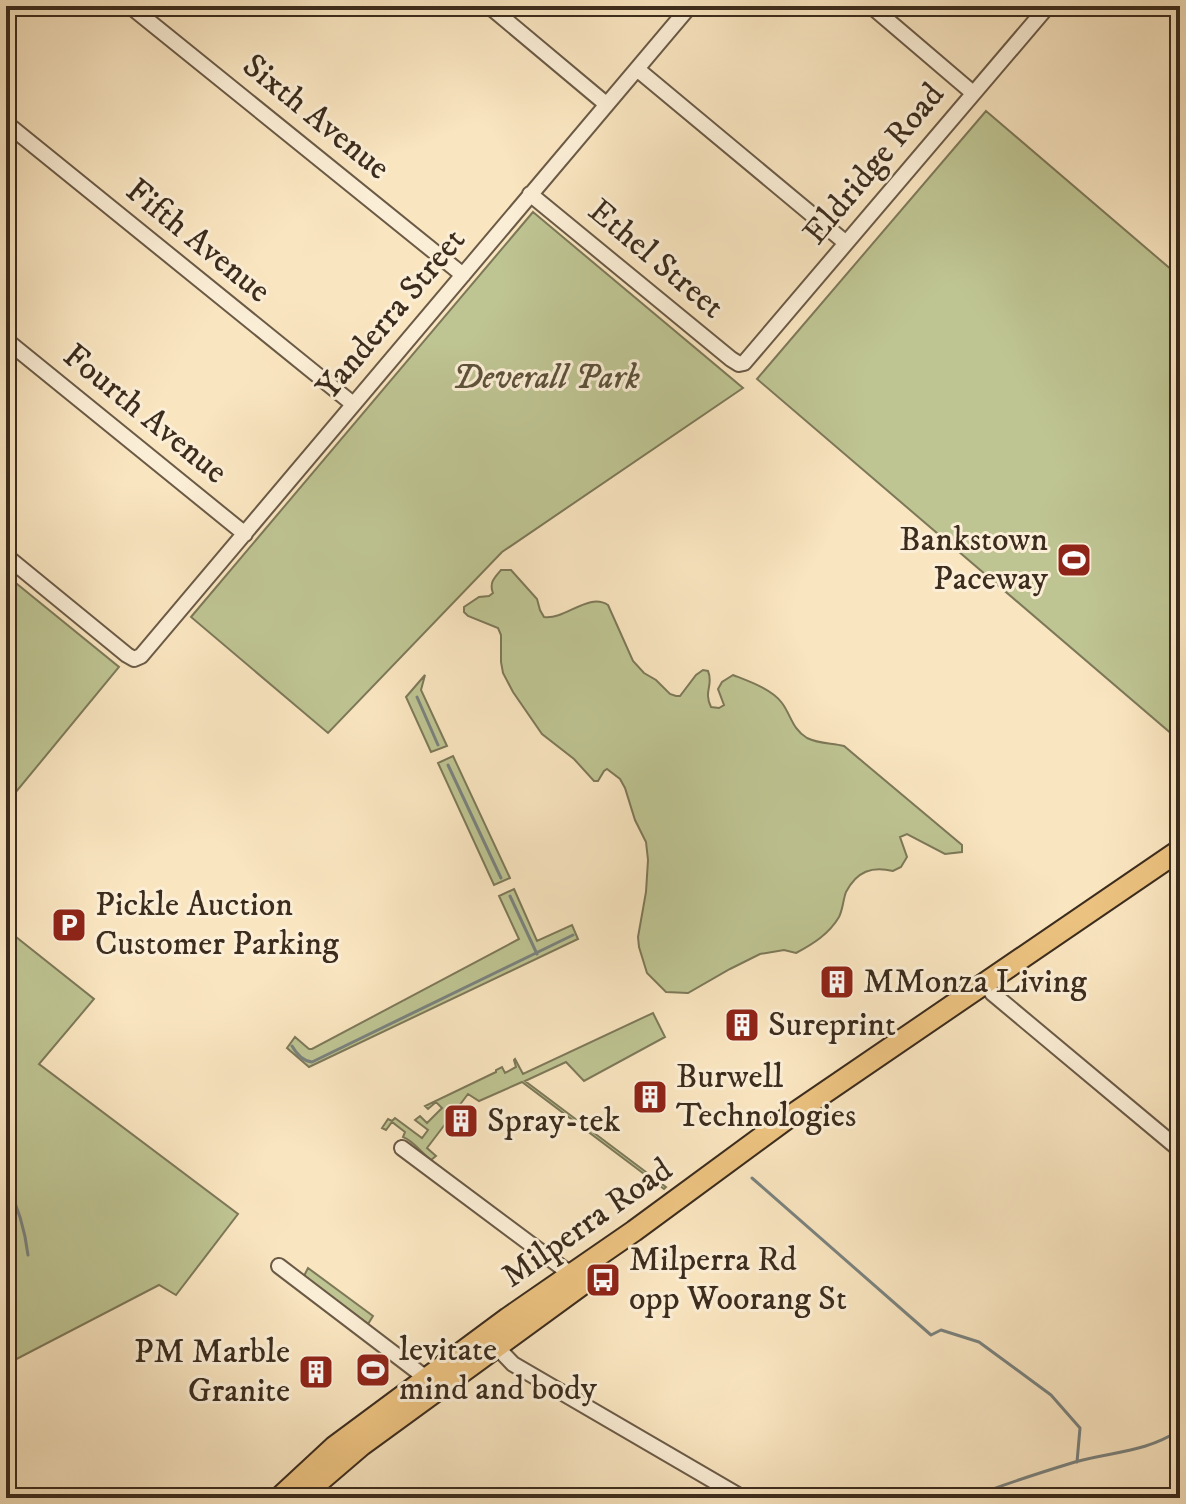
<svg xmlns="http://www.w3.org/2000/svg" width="1186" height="1504" viewBox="0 0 1186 1504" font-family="'IM FELL DW Pica',serif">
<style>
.green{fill:#bec492;stroke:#7d7858;stroke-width:2}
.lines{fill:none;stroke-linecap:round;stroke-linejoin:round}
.stream{stroke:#7a827e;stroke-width:3}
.minor-casing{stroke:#6b5a46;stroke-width:18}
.highway-casing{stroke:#3c2c1d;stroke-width:24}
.minor{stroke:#fbeed6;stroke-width:14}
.highway{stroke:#ecc280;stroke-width:20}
.labels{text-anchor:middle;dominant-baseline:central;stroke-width:6;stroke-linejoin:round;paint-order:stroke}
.street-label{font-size:34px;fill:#3c2c1d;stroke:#fbeed6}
.park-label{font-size:34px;font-style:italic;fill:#5c523a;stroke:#fbeed6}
.poi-label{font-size:34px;fill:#3c2c1d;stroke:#fbeed6;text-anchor:start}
</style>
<rect width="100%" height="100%" fill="#f9e5c0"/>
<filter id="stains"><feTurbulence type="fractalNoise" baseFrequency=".0025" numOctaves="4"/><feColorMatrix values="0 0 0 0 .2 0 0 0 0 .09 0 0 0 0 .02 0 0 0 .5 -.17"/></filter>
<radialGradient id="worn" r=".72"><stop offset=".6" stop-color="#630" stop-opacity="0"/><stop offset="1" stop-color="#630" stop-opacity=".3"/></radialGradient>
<path class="green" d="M986 111 1180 277V741L757 379Z
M533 212 743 388 502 552 328 733 191 617Z
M501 570H511L537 599 540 610 544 617C566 620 588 592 608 605L633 661 644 673 656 680 670 694 676 696H680L696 675 703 670 708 671C714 685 703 691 711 707L719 708 724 705 718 689 722 682 733 675C748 681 772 689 782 703 791 715 792 729 807 738 819 744 832 743 844 746L962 845V852L945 854 907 834 900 837 907 857 901 867 893 871C872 866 857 871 846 892 843 900 843 909 839 917 829 934 813 944 796 953L784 950 760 954 730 969 688 993 666 992 647 973 639 947 638 937 646 892 648 860 646 842 635 820 625 788 620 779 607 769 604 771 598 781H594L574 759 542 734 513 692 503 673 501 662V635L498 628 468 616 464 612V607L479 597 489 596 493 593C489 583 494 578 501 570Z
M6 575 119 667 6 804Z
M425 675 421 690 447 746 431 752 406 697Z
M453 756 510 878 494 885 438 763Z
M514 889 537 941 572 925 578 939 309 1067 287 1048 295 1037 309 1049H312L519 939 499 896Z
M6 929 94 999 39 1064 238 1214 176 1295 159 1285 7 1364 10 1333 6 1290Z
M653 1013 665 1037 584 1081 566 1062 525 1081 666 1187 664 1189 522 1082 479 1101 468 1094 427 1148 436 1156 431 1160C422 1153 412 1140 403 1137L405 1132 392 1122 386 1130 382 1128 388 1119 392 1121 395 1118 422 1138 428 1130 415 1120 420 1116 427 1123 442 1108 436 1102 428 1109 425 1106 496 1072V1070L502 1067 505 1073 516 1067 514 1060 515 1059 523 1074Z
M308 1268 373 1316 368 1324 304 1276Z"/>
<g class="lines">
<path class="stream" d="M417 697 438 745
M448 765 501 878
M510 896 537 954
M292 1046C296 1053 303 1061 312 1062L573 935
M752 1178 931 1335 941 1330 979 1342 1051 1395 1080 1428 1077 1462
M6 1183C18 1206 25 1230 28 1255
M969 1498C1004 1484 1039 1473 1075 1462 1114 1451 1144 1453 1180 1430"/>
<defs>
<path id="minor" d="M130 6 463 275
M489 6 606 104
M871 6 973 93
M637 69 846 243
M6 123 353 404
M530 194 731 359 739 364 744 363 1048 6
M6 340 245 534
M6 556 127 655 134 659 141 656 690 6
M992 993 1180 1150
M402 1148 576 1278
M279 1266 426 1378
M491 1341 513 1364 743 1498"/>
<path id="highway" d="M279 1498 334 1447 508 1318 634 1231 789 1117 1180 850
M300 1498 362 1445 587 1281"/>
</defs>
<use href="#minor" class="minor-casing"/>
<use href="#highway" class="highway-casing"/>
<use href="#minor" class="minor"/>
<use href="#highway" class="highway"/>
</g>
<defs>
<symbol id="stadium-square" viewBox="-11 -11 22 22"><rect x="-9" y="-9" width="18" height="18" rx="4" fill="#8f2418" stroke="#fbeed6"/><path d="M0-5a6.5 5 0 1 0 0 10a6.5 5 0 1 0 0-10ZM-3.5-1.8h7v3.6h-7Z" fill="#fff"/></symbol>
<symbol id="parking-square" viewBox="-11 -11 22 22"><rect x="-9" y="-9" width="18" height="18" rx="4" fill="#8f2418" stroke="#fbeed6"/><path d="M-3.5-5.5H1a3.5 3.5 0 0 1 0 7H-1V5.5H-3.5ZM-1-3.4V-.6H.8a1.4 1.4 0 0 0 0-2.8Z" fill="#fff"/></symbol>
<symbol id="building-square" viewBox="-11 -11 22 22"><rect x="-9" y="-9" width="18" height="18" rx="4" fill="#8f2418" stroke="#fbeed6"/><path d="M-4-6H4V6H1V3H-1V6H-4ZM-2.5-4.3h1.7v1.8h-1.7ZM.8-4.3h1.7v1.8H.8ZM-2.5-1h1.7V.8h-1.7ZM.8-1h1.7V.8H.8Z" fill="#fff"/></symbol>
<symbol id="bus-square" viewBox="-11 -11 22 22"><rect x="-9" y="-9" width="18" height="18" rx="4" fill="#8f2418" stroke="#fbeed6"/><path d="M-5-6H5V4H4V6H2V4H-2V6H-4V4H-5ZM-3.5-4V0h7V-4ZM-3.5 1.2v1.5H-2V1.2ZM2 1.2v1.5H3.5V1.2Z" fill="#fff"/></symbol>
</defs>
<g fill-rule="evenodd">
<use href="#stadium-square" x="1054" y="540" width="40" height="40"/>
<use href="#parking-square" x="49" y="905" width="40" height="40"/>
<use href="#building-square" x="817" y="962" width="40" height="40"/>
<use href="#building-square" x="722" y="1005" width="40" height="40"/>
<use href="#building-square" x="630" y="1077" width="40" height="40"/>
<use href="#building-square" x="441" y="1101" width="40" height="40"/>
<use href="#bus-square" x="583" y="1260" width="40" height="40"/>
<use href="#stadium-square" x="353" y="1350" width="40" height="40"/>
<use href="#building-square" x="296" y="1352" width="40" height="40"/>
</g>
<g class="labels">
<g class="street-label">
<text transform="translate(316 117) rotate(39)">Sixth Avenue</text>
<text transform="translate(874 164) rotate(-50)">Eldridge Road</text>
<text transform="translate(198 241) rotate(39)">Fifth Avenue</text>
<text transform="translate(656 259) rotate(40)">Ethel Street</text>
<text transform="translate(391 314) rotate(-50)">Yanderra Street</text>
<text transform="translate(145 414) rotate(39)">Fourth Avenue</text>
<text transform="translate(587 1223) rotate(-35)">Milperra Road</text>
</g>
<g class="park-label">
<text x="546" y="378">Deverall Park</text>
</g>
<g class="poi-label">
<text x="1048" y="540" text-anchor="end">Bankstown<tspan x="1048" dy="39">Paceway</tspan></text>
<text x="95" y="905">Pickle Auction<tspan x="95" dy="39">Customer Parking</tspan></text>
<text x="863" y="982">MMonza Living</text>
<text x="768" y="1025">Sureprint</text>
<text x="676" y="1077">Burwell<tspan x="676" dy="39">Technologies</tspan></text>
<text x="487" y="1121">Spray-tek</text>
<text x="629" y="1260">Milperra Rd<tspan x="629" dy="39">opp Woorang St</tspan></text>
<text x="399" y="1350">levitate<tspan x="399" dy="39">mind and body</tspan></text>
<text x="290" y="1352" text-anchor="end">PM Marble<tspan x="290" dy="39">Granite</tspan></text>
</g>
</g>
<rect width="1186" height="1504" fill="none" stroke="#f9e5c0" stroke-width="32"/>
<rect x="8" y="8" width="1170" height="1488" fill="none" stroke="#3c2c1d" stroke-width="4"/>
<rect x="16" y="16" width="1154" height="1472" fill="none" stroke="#3c2c1d" stroke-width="2"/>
<rect width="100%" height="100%" filter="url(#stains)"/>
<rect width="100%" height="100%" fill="url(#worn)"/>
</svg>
